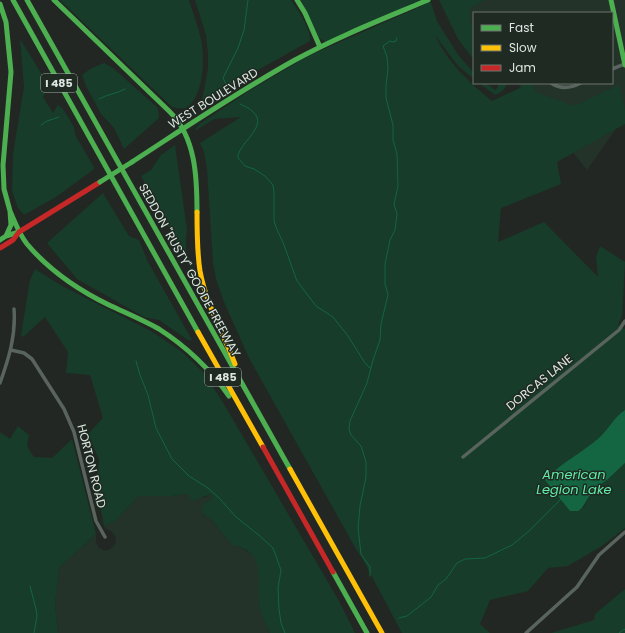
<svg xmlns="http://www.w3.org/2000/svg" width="625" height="633" viewBox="0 0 625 633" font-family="Poppins,sans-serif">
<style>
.built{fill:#233329}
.green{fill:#173c29}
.water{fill:#146541}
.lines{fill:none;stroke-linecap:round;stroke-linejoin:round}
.stream{stroke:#146541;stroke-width:1}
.street{stroke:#58645d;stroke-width:3.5}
.fast{stroke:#4caf50;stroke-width:5}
.slow{stroke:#ffc107;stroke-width:5}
.jam{stroke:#c62828;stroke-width:5}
.fast-bridge{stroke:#4caf50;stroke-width:5}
.labels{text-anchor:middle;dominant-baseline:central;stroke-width:3;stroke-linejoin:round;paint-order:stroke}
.shield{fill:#1f2a23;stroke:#a5aea8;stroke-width:1}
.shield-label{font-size:11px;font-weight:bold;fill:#dfe6e1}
.street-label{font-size:12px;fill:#dfe6e1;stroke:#1f2a23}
.water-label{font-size:13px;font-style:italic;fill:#60eba6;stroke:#1f2a23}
</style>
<rect width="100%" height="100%" fill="#222724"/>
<path class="built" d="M452 0H625V116L587 170 517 83H612V13H474V28Z
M187 494 204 498 211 494 212 499 205 503 204 516 210 518 232 545 239 547 254 555 259 565V603L270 633H58L55 604 59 568 96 534V543L99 548 106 551 113 547 116 542 115 536 111 531 106 529 104 526 115 521 139 496H172Z"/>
<path class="green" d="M60 0H189C193 13 198 26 201 39 205 56 204 96 187 107 183 110 176 108 172 107Z
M195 0H291C298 10 311 29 310 41L231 85 207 100H202L208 69V54L206 35Z
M300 0H418L416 3 326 42 319 38Z
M420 0H430L437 21 443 31 459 56 474 73V79L458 66 435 35C447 62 470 83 492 101L522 87 521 83H532L536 92 543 95 574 106 619 85 625 110V124L557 162 561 184 501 208 498 242 544 222 598 277 596 257 600 246 625 262 622 316 618 325 625 329V410C614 417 609 429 600 438 582 453 560 462 545 480L570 511 583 508 593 490 607 480 625 463V528L602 546 568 566 548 568 528 591 490 600 480 624 490 633H402L362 558 356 549 249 358 224 302 216 279 213 263 207 169 204 152 200 143 241 117 214 119 198 129 196 130 195 129 201 123 249 91 308 56 422 6Z
M439 0H485L470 8V21L474 27V60L458 39Z
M20 39 49 86 43 97 53 113 58 105 63 109 74 127 75 135 94 167 93 170 56 197 24 215 18 208 12 191 13 154 24 87Z
M104 63 113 68 158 108 159 118 124 149 114 128 101 114 86 86 82 75 90 69Z
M479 83H486L495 90 498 87V83H507C505 90 502 92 495 95Z
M175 145 187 230C184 249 187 256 193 274L141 176 151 170 161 155Z
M103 193 129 236 139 240 148 262 192 340H188L159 320 144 317 77 279 47 243Z
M35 269 62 286 151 331 182 352 205 374 225 406 339 601 355 633H270C266 623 259 611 259 601 257 574 266 552 232 545L210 518 205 516 201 509 205 503 212 499 211 494 192 501 187 494 172 496H139L115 521 104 526 96 486 99 460 88 434 103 418 90 375 66 373 68 352 45 317 23 337 21 335 30 280Z
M18 426 29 435 27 446 34 457 52 458 72 439 96 534 59 568 55 604 58 633H0V432L10 439Z
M625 589V633H551L594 620 595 614Z"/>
<path class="water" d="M625 410V463L607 480 593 490 582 508 578 511H570L545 480C561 462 582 453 599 438 609 429 614 417 625 410Z"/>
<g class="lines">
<path class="stream" d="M227 86 223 78 238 48 244 30 248 0
M99 99C107 94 117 94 125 89
M240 104C244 106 250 108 253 112 270 126 236 145 238 158L245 166 254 169 265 176 273 185 274 193V221L276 227 284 245 297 281 316 306 333 317 348 336 365 363 370 368
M41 125 47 121 59 117
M136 361 140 375 148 395 156 428 172 459 189 476 208 488 220 499 236 517 260 536 273 548 281 570 278 588 279 609 281 623 285 633
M370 576V567L361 554 358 528 360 506 366 477V462L361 446 351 435 349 429 350 421 367 383 373 360 380 340 381 324 388 295 385 284V264L390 240 395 230 397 214 394 204 398 186 397 154 393 140V125L386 98V85L388 69 387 57 383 46 390 41 393 42 396 41 397 38
M30 586 36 609 37 616 34 633
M399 618 407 616 431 597 438 585 446 579 457 563 465 559 485 558 512 545 529 531 561 499
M619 633 625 629"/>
<path class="street" d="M612 69 625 64
M551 83C561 90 571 88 581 83
M11 350 24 353 32 359 64 409 74 432 96 521 105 537
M0 383C9 358 16 335 14 309
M463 457 619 330 625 321
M526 633 577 587 599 555 625 532"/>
<path class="fast" d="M13 0 198 332
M27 0 290 469
M54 0 170 112C196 138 197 178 197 212
M297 0 305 13 320 47
M611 0 625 65
M0 4 6 22 11 72 3 165 4 189 10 211 11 225 6 236
M132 162C186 127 239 91 295 60 337 37 383 19 428 0
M10 211C15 222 19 234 27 244 49 270 78 290 109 305 126 313 143 320 159 329 187 347 210 369 229 396
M0 240 6 236 19 232
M333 572 367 633"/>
<path class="slow" d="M197 212C197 232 197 252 200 271 206 304 223 333 235 364
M198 332 263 447
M290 469 382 633"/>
<path class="jam" d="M0 248 13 240 19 232 100 182
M263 447 333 572"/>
<path class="fast-bridge" d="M100 182 132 162"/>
</g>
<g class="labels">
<g class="shield">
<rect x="41" y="74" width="36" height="18" rx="3"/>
<rect x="205" y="368" width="36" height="18" rx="3"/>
</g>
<g class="shield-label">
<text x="59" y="83">I 485</text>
<text x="223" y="377">I 485</text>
</g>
<g class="street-label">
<text transform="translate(213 98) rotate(-32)">WEST BOULEVARD</text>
<text transform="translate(190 270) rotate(61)">SEDDON "RUSTY" GOODE FREEWAY</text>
<text transform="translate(539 382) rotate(-39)">DORCAS LANE</text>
<text transform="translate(92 466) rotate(76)">HORTON ROAD</text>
</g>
<g class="water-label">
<text x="574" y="474">American<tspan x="574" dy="15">Legion Lake</tspan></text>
</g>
</g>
<rect x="473" y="12" width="140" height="72" fill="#1f2a23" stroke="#6c756f"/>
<rect x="481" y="25" width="20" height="6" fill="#4caf50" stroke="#6c756f"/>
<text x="509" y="32" font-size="12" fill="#dfe6e1">Fast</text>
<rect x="481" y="45" width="20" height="6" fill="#ffc107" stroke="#6c756f"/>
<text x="509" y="52" font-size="12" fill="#dfe6e1">Slow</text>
<rect x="481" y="65" width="20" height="6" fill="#c62828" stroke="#6c756f"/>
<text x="509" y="72" font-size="12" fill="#dfe6e1">Jam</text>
</svg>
